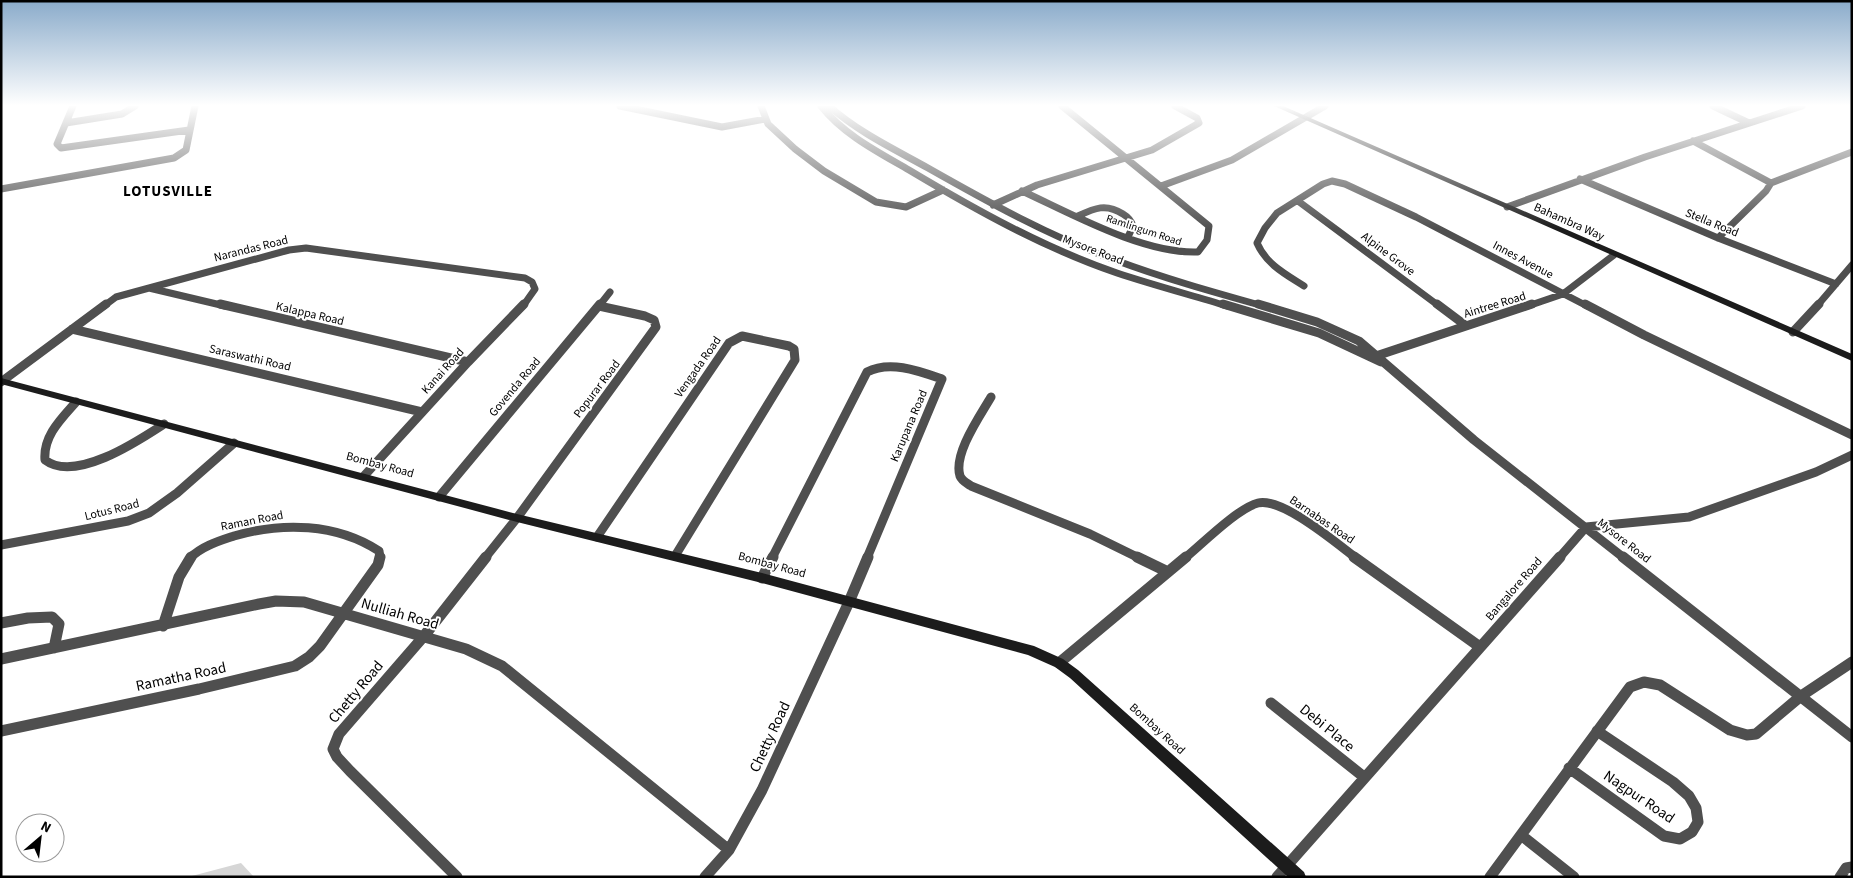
<svg xmlns="http://www.w3.org/2000/svg" width="1853" height="878" viewBox="0 0 1853 878" font-family="'Source Sans 3',sans-serif">
<style>
.green{fill:#d6d6d6}
.lines{fill:none;stroke-linecap:round;stroke-linejoin:round}
.street-far2{stroke:#4f4f4f;stroke-width:7}
.street-far1{stroke:#4f4f4f;stroke-width:9}
.street{stroke:#4f4f4f;stroke-width:11}
.secondary{fill:#1c1c1c;fill-rule:evenodd}
.labels{text-anchor:middle;dominant-baseline:central;stroke-width:4;stroke-linejoin:round;paint-order:stroke}
.far-street-label{font-size:11px;fill:#000;stroke:#fff}
.street-label{font-size:12px;fill:#000;stroke:#fff}
.far-district-label{font-size:15px;font-weight:bold;letter-spacing:1px;fill:#000;stroke:#fff}
.near-street-label{font-size:15px;fill:#000;stroke:#fff}
</style>
<rect width="100%" height="100%" fill="#fff"/>
<path class="green" d="M241 863 254 877H188Z"/>
<g class="lines">
<path class="street-far2" d="M73 106 57 144 61 148 189 130
M620 106 722 127 765 119
M761 106 768 124 795 149 824 171 876 202 906 207 943 190
M821 106C844 135 878 152 909 170 976 210 1044 248 1117 273 1153 285 1191 295 1227 306
M829 106C858 132 894 149 928 168 988 202 1049 236 1115 260 1163 278 1213 292 1263 306
M1713 106 1749 123
M66 123 122 114 135 106
M1693 141 1771 183
M1580 179 1718 238 1836 284
M1161 186 1232 160 1325 106
M1 189 174 158 186 150 195 106
M1022 191C1072 214 1143 254 1198 252L1207 240 1209 226 1062 106
M1298 201 1439 306
M993 205 1037 185 1152 150 1199 123 1197 118 1175 106
M1507 207 1645 157 1802 106
M1078 216C1095 208 1106 203 1123 214 1128 217 1131 220 1133 226L1128 237
M1718 238 1766 191 1771 183 1852 152
M1304 286C1285 274 1266 264 1257 243L1265 228 1277 213 1323 184 1332 181 1345 184 1416 217 1587 306
M149 288 225 306
M104 306 116 297 289 250 306 248 525 278 532 282 535 289 523 306
M599 306 610 292
M1528 306 1563 294 1614 255
M1817 306 1852 265"/>
<path class="street-far1" d="M220 304 468 362
M1223 304 1319 333 1381 362
M1258 304 1317 322 1359 341 1474 440 1624 558
M1437 304 1465 325
M1585 304 1644 335 1852 435
M72 329 422 412
M1793 332 1819 304
M1373 357 1532 304
M1 382 106 304
M991 397C980 416 953 454 960 476 962 481 967 483 971 486L1090 534 1139 558
M76 402C61 419 43 436 45 460 75 483 138 441 164 424
M364 476 468 362 524 304
M439 497 600 304
M597 537 729 343 742 336 789 346 794 349 795 360 675 556
M1 545 128 521 149 513 177 493 234 443
M190 558C202 546 219 541 234 536 282 522 336 523 379 551L380 558
M485 558 517 518 656 327 654 320 645 316 599 306
M772 558 867 372C890 360 919 371 942 379L867 558
M1185 558C1202 544 1238 508 1258 503 1282 497 1336 543 1356 558
M1559 558 1586 527 1689 517 1816 472 1852 455"/>
<path class="street" d="M1137 557 1168 572
M1354 557 1480 647
M1623 557 1852 737
M762 578 773 557
M1 623 28 618 52 617 59 624 54 648
M163 626 179 577 191 557
M1 659 259 604 276 601 304 602 466 649 502 666 729 850
M1059 663 1186 557
M1271 703 1364 777
M1 731 199 689 295 666 309 657 320 646 378 565 380 557
M1569 768 1664 836 1680 839 1692 832 1698 822 1696 808 1689 796 1673 782 1597 731
M1521 835 1574 877
M457 877 350 771 337 757 333 749 339 734 424 636 486 557
M705 877 729 850 762 790 849 602 868 557
M1277 877 1560 557
M1490 877 1630 687 1644 682 1660 685 1730 730 1747 735 1756 734 1801 696 1852 662
M1840 877 1846 868 1852 867"/>
<path class="secondary" d="M1274 106H1283L1852 354V361Z
M1 378 517 514 762 573 1034 646 1063 659 1078 670 1304 872 1306 877H1288L1070 678 1055 667 1028 655 762 583 517 522 1 384Z"/>
</g>
<linearGradient id="sky" x2="0" y2="1"><stop stop-color="#8aabca"/><stop offset="0.46" stop-color="#fff"/><stop offset="1" stop-color="#fff" stop-opacity="0"/></linearGradient>
<rect width="1853" height="229" fill="url(#sky)"/>
<g class="labels">
<g class="far-street-label">
<text transform="translate(1144 230) rotate(18)">Ramlingum Road</text>
</g>
<g class="street-label">
<text transform="translate(1569 222) rotate(24)">Bahambra Way</text>
<text transform="translate(1712 223) rotate(22)">Stella Road</text>
<text transform="translate(251 249) rotate(-14)">Narandas Road</text>
<text transform="translate(1093 250) rotate(21)">Mysore Road</text>
<text transform="translate(1388 254) rotate(37)">Alpine Grove</text>
<text transform="translate(1523 260) rotate(28)">Innes Avenue</text>
<text transform="translate(1495 305) rotate(-17)">Aintree Road</text>
<text transform="translate(310 314) rotate(13)">Kalappa Road</text>
<text transform="translate(250 358) rotate(13)">Saraswathi Road</text>
<text transform="translate(698 367) rotate(-55)">Vengada Road</text>
<text transform="translate(443 371) rotate(-48)">Kanai Road</text>
<text transform="translate(515 387) rotate(-50)">Govenda Road</text>
<text transform="translate(597 389) rotate(-53)">Popurar Road</text>
<text transform="translate(909 426) rotate(-67)">Karupana Road</text>
<text transform="translate(380 465) rotate(15)">Bombay Road</text>
<text transform="translate(112 510) rotate(-14)">Lotus Road</text>
<text transform="translate(1322 520) rotate(34)">Barnabas Road</text>
<text transform="translate(252 521) rotate(-11)">Raman Road</text>
<text transform="translate(1624 541) rotate(38)">Mysore Road</text>
<text transform="translate(772 565) rotate(15)">Bombay Road</text>
<text transform="translate(1514 589) rotate(-49)">Bangalore Road</text>
<text transform="translate(1157 729) rotate(42)">Bombay Road</text>
</g>
<g class="far-district-label">
<text x="168" y="191">LOTUSVILLE</text>
</g>
<g class="near-street-label">
<text transform="translate(400 614) rotate(16)">Nulliah Road</text>
<text transform="translate(181 677) rotate(-12)">Ramatha Road</text>
<text transform="translate(356 692) rotate(-50)">Chetty Road</text>
<text transform="translate(1327 728) rotate(39)">Debi Place</text>
<text transform="translate(770 737) rotate(-65)">Chetty Road</text>
<text transform="translate(1639 797) rotate(34)">Nagpur Road</text>
</g>
</g>
<rect width="1853" height="878" fill="none" stroke="#000000" stroke-width="5"/>
<g transform="translate(40 838) rotate(28)"><circle r="24" fill="#ffffff" stroke="#999999"/>
<path d="M0-4L9 19L0 12L-9 19Z" fill="#000000"/>
<text y="-8" font-size="14" font-weight="bold" text-anchor="middle" fill="#000000">N</text>
</g>
</svg>
